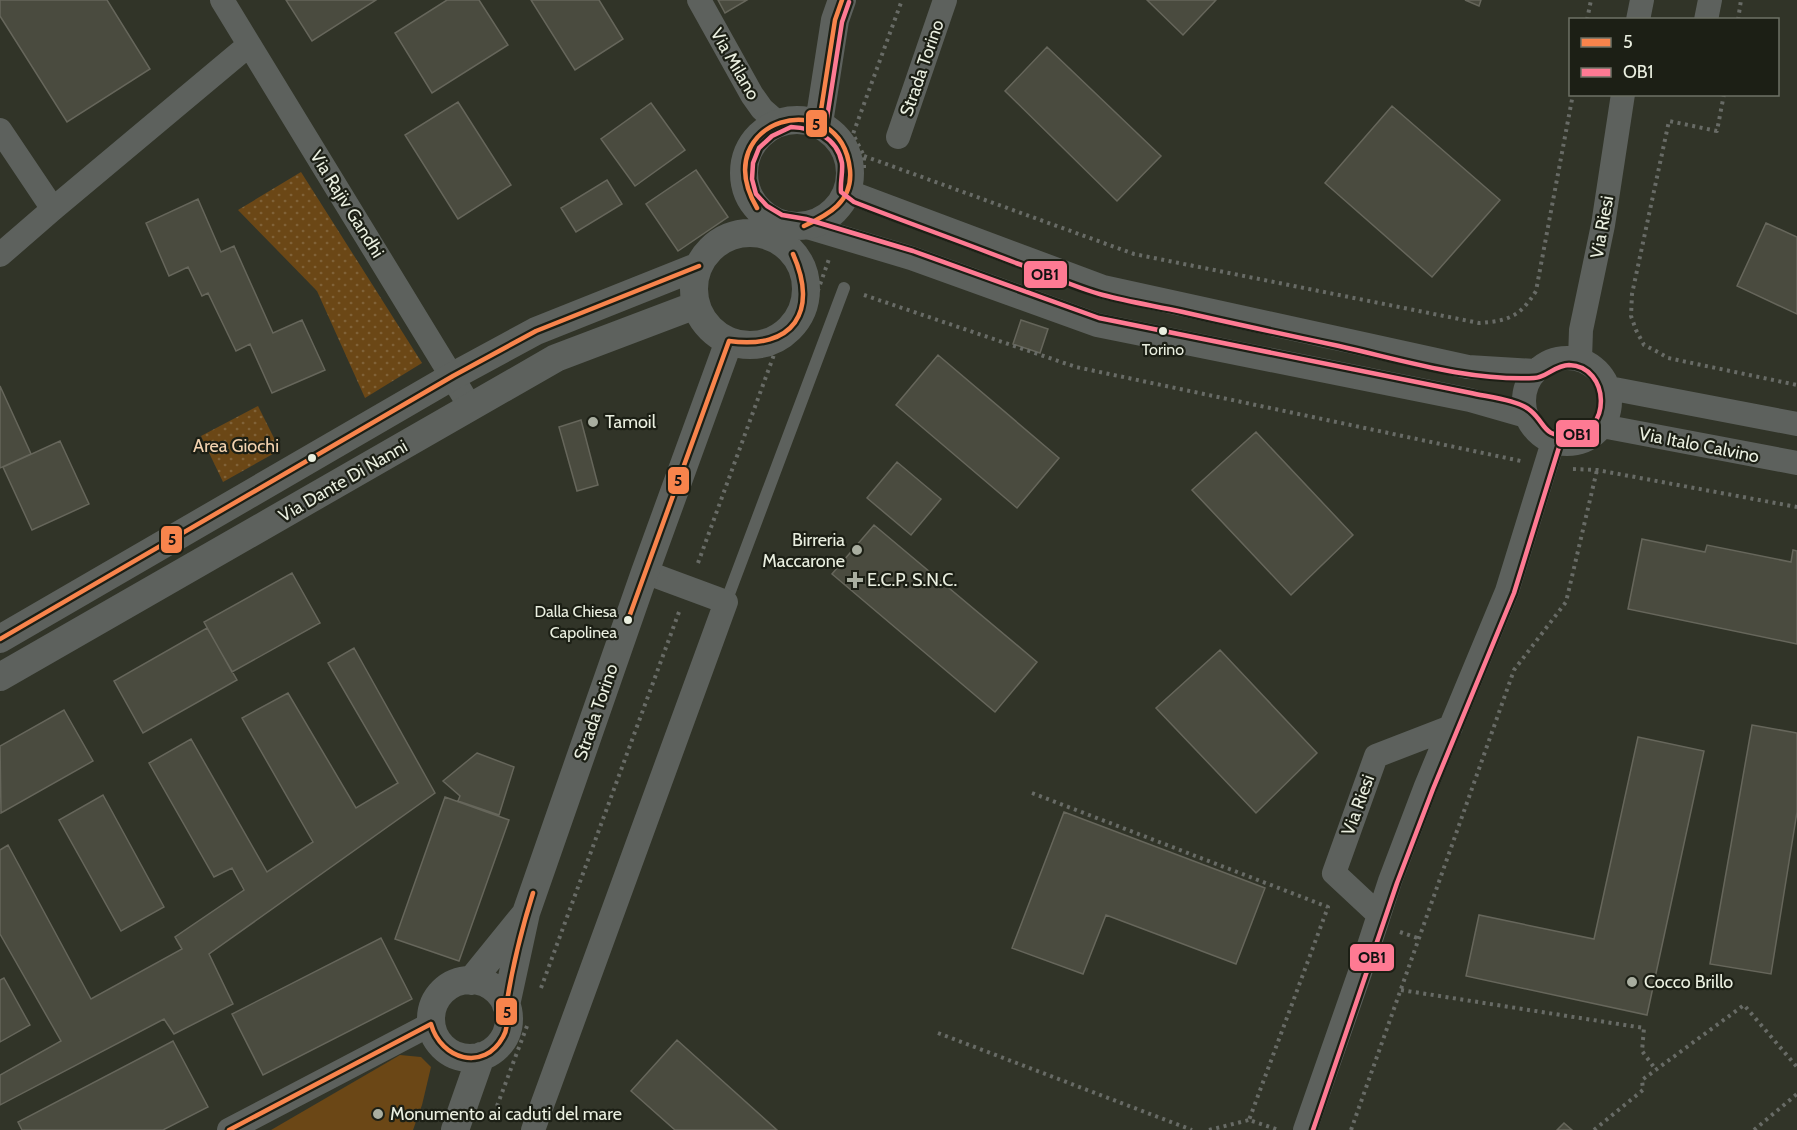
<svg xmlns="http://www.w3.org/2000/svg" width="1797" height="1130" viewBox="0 0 1797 1130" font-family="Cabin,sans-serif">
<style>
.grass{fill:url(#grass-dots)}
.garden{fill:#6b4716}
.building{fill:#4a4b3f;stroke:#66665b;stroke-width:1.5}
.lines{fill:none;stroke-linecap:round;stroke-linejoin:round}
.path{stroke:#686b66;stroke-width:4;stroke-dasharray:3 4.5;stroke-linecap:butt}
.service{stroke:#5d615d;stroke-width:12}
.minor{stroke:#5d615d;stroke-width:24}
.tertiary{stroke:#5d615d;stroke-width:28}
.bus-1-casing{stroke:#1c1f15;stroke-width:9}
.bus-2-casing{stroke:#1c1f15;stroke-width:9}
.bus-1{stroke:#f8844c;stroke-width:4.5}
.bus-2{stroke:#fe7a93;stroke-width:4.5}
.bus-dot{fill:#eaefe0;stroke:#1c1f15;stroke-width:2}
.poi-dot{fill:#a9aea0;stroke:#1c1f15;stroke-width:2}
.labels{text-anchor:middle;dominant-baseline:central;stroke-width:4.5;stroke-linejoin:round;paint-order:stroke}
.bus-label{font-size:16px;fill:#eaefe0;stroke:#1c1f15}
.street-label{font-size:18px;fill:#eaefe0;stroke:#1c1f15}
.poi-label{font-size:18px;fill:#eaefe0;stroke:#1c1f15;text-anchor:start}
.park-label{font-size:18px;fill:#f3d2af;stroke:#1c1f15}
.line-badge{stroke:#1c1f15;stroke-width:2}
.pale-badge-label{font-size:16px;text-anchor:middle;font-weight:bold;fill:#111}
</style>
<defs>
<pattern id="grass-dots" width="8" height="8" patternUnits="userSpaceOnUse" patternTransform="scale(1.5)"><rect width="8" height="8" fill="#6b4716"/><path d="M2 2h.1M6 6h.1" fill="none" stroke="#806238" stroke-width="1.8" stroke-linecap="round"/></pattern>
</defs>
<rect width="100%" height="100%" fill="#313428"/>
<path class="grass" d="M301 172 422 363 365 398 317 291 238 210Z
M258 406 280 450 223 482 201 436Z"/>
<path class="garden" d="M400 1055 421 1057 431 1067 422 1105 413 1130H271Z"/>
<path class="building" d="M0 0H107L150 69 67 122 0 16Z
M286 0H376L312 41Z
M447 0H479L508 45 432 93 395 33Z
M531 0H599L623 39 575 70Z
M718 0H747L725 13Z
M1147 0H1216L1183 35Z
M1465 0H1481L1479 6Z
M1047 47 1161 156 1117 201 1005 91Z
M458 102 511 185 458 219 405 135Z
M651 103 685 150 635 186 601 139Z
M1392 106 1500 200 1432 277 1325 183Z
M696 170 728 217 678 251 646 204Z
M607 180 622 204 576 232 561 208Z
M198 199 221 252 234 246 273 333 302 320 325 370 272 393 250 344 236 351 208 293 202 296 188 267 169 276 146 223Z
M1766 223 1797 237V314L1737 286Z
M1021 320 1048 329 1040 353 1013 344Z
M938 355 1059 458 1017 508 896 405Z
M0 386 31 454 0 468Z
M581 420 598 485 577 491 559 427Z
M1256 432 1353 535 1291 595 1192 490Z
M60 441 89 504 32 530 3 467Z
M897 462 941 499 911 535 867 498Z
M874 525 1037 662 995 712 832 574Z
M1642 539 1705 552 1707 545 1791 562 1793 550 1797 551V644L1628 609Z
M292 573 320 623 232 672 204 622Z
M207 628 237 680 143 733 114 681Z
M354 648 435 793 209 954 233 1004 174 1034 164 1019 0 1105V1075L61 1041 0 934V850L8 845 91 999 182 949 175 937 244 890 232 868 214 877 149 763 191 739 267 872 313 842 242 718 288 693 356 808 398 783 328 663Z
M1220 650 1317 753 1256 813 1156 708Z
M64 710 93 761 1 813 0 746Z
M1752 725 1797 733V812L1771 974 1710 964Z
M1638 737 1704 751 1647 1015 1466 976 1479 915 1594 939Z
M477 753 514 767 499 815 458 801 460 796 443 781Z
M103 795 164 907 121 931 59 820Z
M445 797 509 820 459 961 395 939Z
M1064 812 1265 888 1236 964 1106 915 1083 974 1012 948Z
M381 938 412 999 263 1075 232 1014Z
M4 978 30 1025 0 1042V980Z
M677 1040 777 1130H675L631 1091Z
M173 1041 208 1107 163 1130H22L18 1122Z
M1564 1123 1572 1130H1557Z"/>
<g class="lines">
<path class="path" d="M1587 20 1591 0
M1738 20 1741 0
M1724 94 1717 131 1669 121 1632 294 1631 316 1636 330 1644 345 1658 352 1668 358 1797 385
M864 156 1134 254 1479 323C1508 321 1520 317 1536 291L1573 94
M864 168V156L853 134 902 0
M864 295 1076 367 1521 461
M1573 469 1597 470 1797 507
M698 563 775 352 810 313 829 259
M1032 793 1328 907 1249 1120 1279 1130
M1400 932 1420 939
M541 988 679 612
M1401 990 1644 1028 1642 1051 1656 1070
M938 1033 1192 1130
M497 1106 527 1026
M1209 1130 1249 1120
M1351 1130 1514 670 1566 602 1597 470
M1594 1130 1643 1090 1642 1080 1744 1005 1797 1067
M1754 1130 1797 1094"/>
<path class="service" d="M726 602 844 288"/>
<path class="minor" d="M222 0 471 408
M699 0 752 95 762 109 778 123
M1638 20 1642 0
M1706 20 1710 0
M0 130 53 209
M898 137 945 0
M848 189 857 195 1103 287 1468 367 1535 371
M804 226 911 258 1097 325 1470 400 1526 416
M0 255 53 209 249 45
M1524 401a43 43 0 1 1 86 0a43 43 0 1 1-86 0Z
M1580 359 1581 330 1603 225 1623 94
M1609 388 1797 424
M1602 426 1797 463
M1379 915 1334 873 1376 756 1451 727
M229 1130 431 1024
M533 1130 726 602 645 572
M1305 1130 1364 961 1390 881 1426 786 1507 591 1553 442"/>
<path class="tertiary" d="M744 173a53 53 0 1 1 106 0a53 53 0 1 1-106 0Z
M819 123 835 20 842 0
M694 289a56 56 0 1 1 112 0a56 56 0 1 1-112 0Z
M0 639 453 376 536 331 699 266
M0 677 556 358 696 305
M431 1019a39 39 0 1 1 78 0a39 39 0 1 1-78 0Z
M471 981 523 917
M506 1005 526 913 645 572 729 341
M455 1130 481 1056"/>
<defs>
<path id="bus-1" d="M819 123 835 20 842 0
M757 208C705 119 841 82 850 170 853 202 828 215 804 226
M729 341C793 350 819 312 793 254
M628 620 729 341
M0 639 453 376 536 331 699 266
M431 1024C441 1060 484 1072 503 1037 510 1026 505 1013 507 1001 513 964 522 928 533 893
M229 1130 431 1024"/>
<path id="bus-2" d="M826 124 842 22 849 2
M791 127C814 128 837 137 842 163 843 173 840 182 841 192L854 202C908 223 962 242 1016 263 1045 273 1073 287 1103 295 1129 302 1156 306 1183 312 1235 324 1287 335 1339 346 1402 360 1468 381 1534 378 1546 378 1555 365 1569 365 1610 366 1613 434 1569 436 1543 437 1546 424 1531 411 1519 400 1488 397 1471 393L1099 318 913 251 806 219 782 215 767 206 756 194 752 179 753 163 759 148 772 136Z
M1313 1130 1397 883 1433 789 1514 593 1560 444"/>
</defs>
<use href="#bus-1" class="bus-1-casing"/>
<use href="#bus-2" class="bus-2-casing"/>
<use href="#bus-1" class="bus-1"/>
<use href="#bus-2" class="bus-2"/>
</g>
<g class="bus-dot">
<circle cx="1163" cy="331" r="5"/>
<circle cx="312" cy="458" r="5"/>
<circle cx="628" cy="620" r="5"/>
</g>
<g class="poi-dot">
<circle cx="593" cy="422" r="6"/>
<circle cx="857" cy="550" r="6"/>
<path d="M852 571h6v6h6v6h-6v6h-6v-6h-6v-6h6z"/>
<circle cx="1632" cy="982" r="6"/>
<circle cx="378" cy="1114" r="6"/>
</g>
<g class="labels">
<g class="bus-label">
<text x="1163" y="349">Torino</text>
<text x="617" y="611" text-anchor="end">Dalla Chiesa<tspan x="617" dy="21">Capolinea</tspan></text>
</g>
<g class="street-label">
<text transform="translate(735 64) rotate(60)">Via Milano</text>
<text transform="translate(922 68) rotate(-71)">Strada Torino</text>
<text transform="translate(347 204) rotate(58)">Via Rajiv Gandhi</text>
<text transform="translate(1602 227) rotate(-80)">Via Riesi</text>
<text transform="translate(1699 445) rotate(11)">Via Italo Calvino</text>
<text transform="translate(343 481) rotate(-30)">Via Dante Di Nanni</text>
<text transform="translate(596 712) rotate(-71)">Strada Torino</text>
<text transform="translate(1358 805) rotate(-70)">Via Riesi</text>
</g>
<g class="poi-label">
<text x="605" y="422">Tamoil</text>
<text x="845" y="540" text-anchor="end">Birreria<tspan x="845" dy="21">Maccarone</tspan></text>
<text x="867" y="580">E.C.P. S.N.C.</text>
<text x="1644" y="982">Cocco Brillo</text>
<text x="390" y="1114">Monumento ai caduti del mare</text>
</g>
<g class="park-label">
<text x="236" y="446">Area Giochi</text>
</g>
</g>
<g class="line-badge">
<rect x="805" y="109" width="23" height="29" rx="6" fill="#f8844c"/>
<rect x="1023" y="260" width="45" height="29" rx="6" fill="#fe7a93"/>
<rect x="1555" y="419" width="45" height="29" rx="6" fill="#fe7a93"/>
<rect x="667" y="466" width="23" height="29" rx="6" fill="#f8844c"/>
<rect x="160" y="525" width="23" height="29" rx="6" fill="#f8844c"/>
<rect x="1349" y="943" width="46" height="29" rx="6" fill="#fe7a93"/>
<rect x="495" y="997" width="23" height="29" rx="6" fill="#f8844c"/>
</g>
<g class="pale-badge-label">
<text x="816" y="130">5</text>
<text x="1045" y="280">OB1</text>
<text x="1577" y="440">OB1</text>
<text x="678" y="486">5</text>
<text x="172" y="545">5</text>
<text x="1372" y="963">OB1</text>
<text x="507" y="1018">5</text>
</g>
<rect x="1569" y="18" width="210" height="78" fill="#1c1f15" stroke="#6e7266" stroke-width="1.5"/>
<rect x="1581" y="38" width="30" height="9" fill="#f8844c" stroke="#6e7266" stroke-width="1.5"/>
<text x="1623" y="48" font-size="18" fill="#eaefe0">5</text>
<rect x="1581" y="68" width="30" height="9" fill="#fe7a93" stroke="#6e7266" stroke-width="1.5"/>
<text x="1623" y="78" font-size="18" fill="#eaefe0">OB1</text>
</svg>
